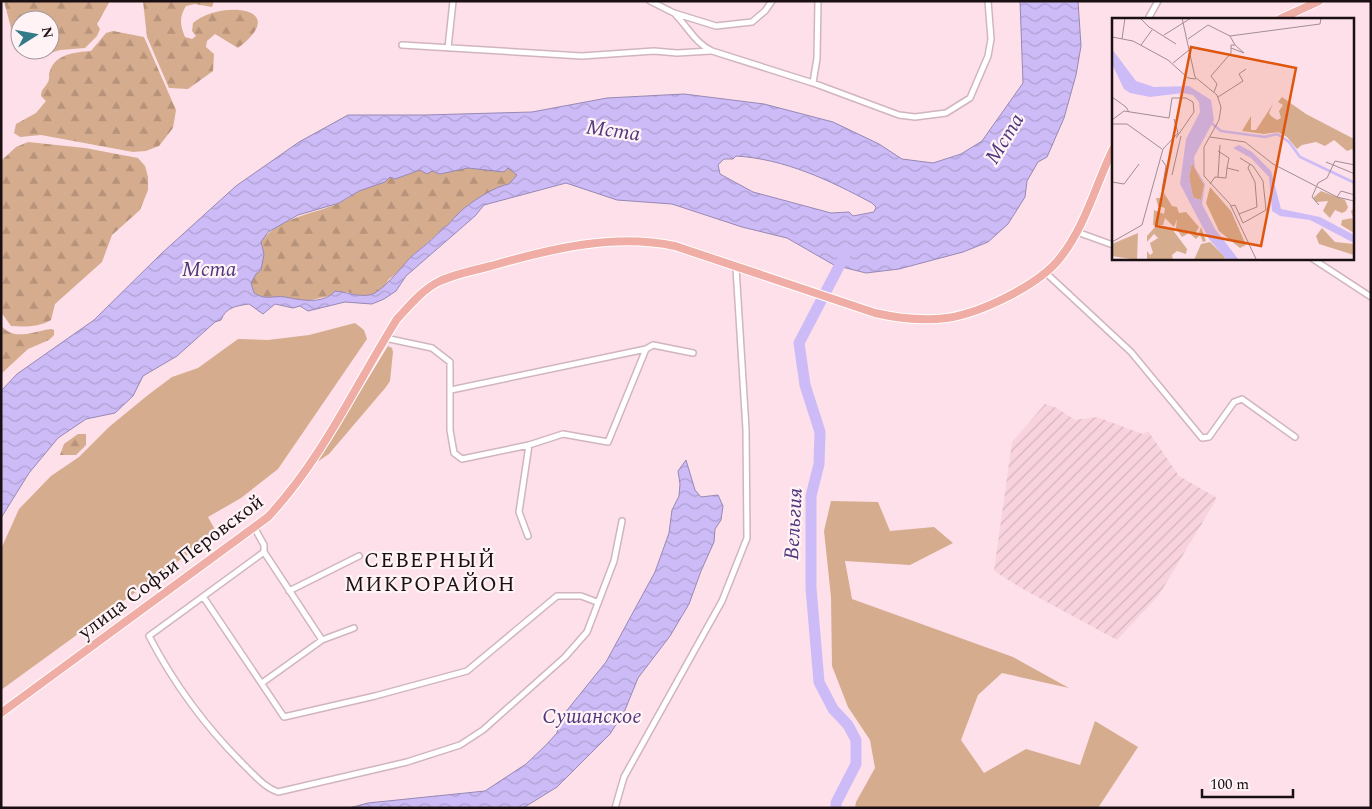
<svg xmlns="http://www.w3.org/2000/svg" width="1372" height="809" viewBox="0 0 1372 809" font-family="Spectral,serif">
<style>
.industrial{fill:url(#industrial-furrows)}
.grass{fill:#d6ac8f}
.forest{fill:url(#forest-firs);fill-rule:evenodd}
.water{fill:url(#water-waves);stroke:#9788b3;fill-rule:evenodd}
.lines{fill:none;stroke-linecap:round;stroke-linejoin:round}
.river{stroke:#cdbbf7;stroke-width:11}
.street-casing{stroke:#d1b5be;stroke-width:8}
.primary-casing{stroke:#fff;stroke-width:10}
.street{stroke:#fff;stroke-width:5}
.primary{stroke:#f0ada6;stroke-width:8}
.labels{text-anchor:middle;dominant-baseline:central;stroke-width:4.5;stroke-linejoin:round;paint-order:stroke}
.street-label{font-size:20px;fill:#1a1013;stroke:#fff3f6}
.water-label{font-size:21px;font-style:italic;fill:#51367d;stroke:#fff3f6}
.neighbourhood-label{font-size:21px;letter-spacing:1px;fill:#1a1013;stroke:#fff3f6}
.inset-river{fill:none;stroke:#cdbbf7;stroke-width:2.5}
.inset-road{fill:none;stroke:#a28d93;stroke-width:1}
.view{fill:#de550c;fill-opacity:0.15;stroke:#de550c;stroke-width:2.5}
.inset-edge{fill:none;stroke:#1a1013;stroke-width:2.5}
</style>
<defs>
<pattern id="industrial-furrows" width="10" height="10" patternUnits="userSpaceOnUse" patternTransform="scale(1.25)"><rect width="10" height="10" fill="#f8d3de"/><path d="M-1 1l2-2M0 10L10 0M9 11l2-2" fill="none" stroke="#d4b4be"/></pattern>
<pattern id="forest-firs" width="22" height="20" patternUnits="userSpaceOnUse" patternTransform="scale(1.25)"><rect width="22" height="20" fill="#d6ac8f"/><path d="M5 1l3.5 6h-7zM16 11l3.5 6h-7z" fill="#b7937a"/></pattern>
<pattern id="water-waves" width="16" height="10" patternUnits="userSpaceOnUse" patternTransform="scale(1.25)"><rect width="16" height="10" fill="#cdbbf7"/><path d="M0 5q4-4 8 0t8 0" fill="none" stroke="#afa0d3"/></pattern>
</defs>
<rect width="100%" height="100%" fill="#fde0e9"/>
<path class="industrial" d="M1045 404 1057 408 1075 420 1097 417 1143 434 1148 431 1179 476 1217 498 1159 595 1117 640 1021 588 994 571 1012 442Z"/>
<path class="grass" d="M355 323 364 330 367 339 278 469 241 498 208 517 218 535 184 557 1 690V549L19 509 51 476 79 457 109 427 148 395 172 377 198 368 238 339 268 340 309 335Z
M388 346 392 348 393 352 390 381 386 387 329 454 317 462Z
M831 501 878 502 890 531 934 527 953 543 910 565 845 561 852 599 1013 657 1069 688 1002 673 978 695 961 740 984 773 1026 749 1080 765 1095 721 1138 747 1098 808H855L856 802 875 768 870 740 848 707 832 666 831 597 824 531Z"/>
<path class="forest" d="M4 1H110L97 24 100 29 97 36 85 48 60 50 38 57 29 56 17 51ZM20 20H50V50H20Z
M143 1H214L212 7 195 4 186 6C179 17 180 25 185 37L192 39 196 36 192 31 193 23C219 0 293 6 238 48L215 34 207 41 206 47 214 54 213 71 188 89 169 88 147 37Z
M113 31 144 37 176 110 173 128 159 146 146 151 133 152 41 135 20 137 14 133 16 124 36 113 46 101 41 96C41 89 45 88 48 82 50 79 48 74 50 71 55 54 76 52 91 51L106 33Z
M28 142 85 148 138 158 145 166 148 177V190L140 210 112 235 102 262 55 304 51 320C39 327 25 327 11 326L1 312V161L16 147Z
M508 167 518 175 509 185C495 186 466 205 457 215 451 220 450 225 443 229L410 258 402 269 389 279 384 287 372 295 361 296 347 292 307 301 285 297 263 298 254 293 251 283 264 254 261 242C278 217 312 215 339 203 346 200 352 195 359 191 369 186 382 186 390 177L395 179 420 170 432 171 440 174 468 168Z
M1 325C13 342 35 331 51 329L54 330V335L49 340 28 349 1 374Z
M78 434H86V445L76 455H60L64 444Z"/>
<path class="water" d="M1020 1H1078L1081 46 1076 75 1064 118 1047 157 1038 162 1027 181 1025 197 1008 224 988 242 963 252 899 269 866 273 834 265 787 238 742 227 672 204 617 200 566 183 484 205 475 216 406 276 396 291 384 299 372 304 345 302 308 311 300 306 293 308 275 304 263 314 249 304C236 306 226 307 221 320L215 322 177 356 143 376 133 396 115 413 86 419 58 438 29 473 1 518V391L17 374 94 320 162 253 236 186 299 142 348 115H425L532 112 607 98 684 94 764 104 833 122 879 144 902 159 933 163 961 154 982 141 1023 83ZM736 156C785 159 829 180 872 203L876 207 874 212 853 216 849 212 831 213 753 192 720 174 718 165 724 159H733ZM468 168 504 172 508 168 517 175 509 184C495 186 467 204 457 215 451 220 450 225 443 228 433 240 422 247 411 257 402 266 381 294 369 295 358 297 346 292 335 291 323 305 301 300 285 297 272 295 267 301 254 293L251 283 256 274 261 270 264 254 261 242 268 232 298 215 339 203 359 191 385 182 390 177 395 179 420 170 427 174 432 171 440 174Z
M686 460 695 490 701 497 718 495 723 506 721 520 715 529 714 542 701 571 689 604 670 636 638 678 625 710 610 734 557 787 523 808H349L368 803 485 791 526 764 546 745 557 733 560 719 606 662 655 572 669 533 672 510 679 496 680 484 678 471Z"/>
<g class="lines">
<path class="river" d="M836 808V803L856 764V740L848 725 833 709 819 682 811 588V496L819 464 820 432 805 385 799 343 846 253"/>
<defs>
<path id="street" d="M650 1 674 13 716 26 752 22 765 11 772 1
M674 13C688 27 695 43 712 51L813 83 899 115 915 117 946 113 970 98 988 56 991 39 988 1
M1148 19 1158 1
M402 45 582 56 654 51 677 53 711 51
M448 48 453 1
M813 83 817 58 818 1
M1077 232 1113 245
M1313 259 1371 297
M1046 273 1131 352 1202 438 1209 437 1234 402 1242 399 1295 437
M385 338 432 348 450 362V430L454 453 462 459 529 445
M451 390 646 349 653 345 693 353
M254 527 264 545V552L149 636C175 686 208 730 248 769 257 778 266 788 278 792L407 762 460 745 483 730 565 657 587 632 614 561 622 521
M528 536 519 512 529 445 563 434 608 442 646 349
M264 552 322 640
M289 591 359 556
M204 598 284 717 375 696 467 671 557 596H581L597 602
M262 683 322 640 354 628
M615 808 624 777 722 601 747 538 746 429 736 268"/>
<path id="primary" d="M1280 19 1319 1
M1 713 268 517C323 458 355 386 397 319 410 305 423 289 440 281 456 274 474 270 491 266 550 249 614 233 675 246L875 313C897 318 924 321 947 318 981 313 1039 285 1060 258 1085 227 1096 184 1113 149"/>
</defs>
<use href="#street" class="street-casing"/>
<use href="#primary" class="primary-casing"/>
<use href="#street" class="street"/>
<use href="#primary" class="primary"/>
</g>
<g class="labels">
<g class="street-label">
<text transform="translate(171 567) rotate(-37)">улица Софьи Перовской</text>
</g>
<g class="water-label">
<text transform="translate(613 131) rotate(8)">Мста</text>
<text transform="translate(1005 139) rotate(-59)">Мста</text>
<text x="209" y="270">Мста</text>
<text transform="translate(794 524) rotate(-87)">Вельгия</text>
<text x="592" y="717">Сушанское</text>
</g>
<g class="neighbourhood-label">
<text x="430" y="561">СЕВЕРНЫЙ<tspan x="430" dy="24">МИКРОРАЙОН</tspan></text>
</g>
</g>
<g transform="translate(1112 18)">
<rect width="242" height="242" fill="#fde0e9"/>
<path d="M170 79 194 96 242 121V133L240 131 235 133 222 122 213 128 204 124 190 127 185 131 175 119 166 114 152 116 130 113 139 98V112H144L161 86 157 95 159 98 165 102 169 100 167 93 171 87 166 84ZM98 169 119 193 134 227 128 230 107 213 94 185ZM209 173 233 182 236 189 234 193 230 195 223 192 218 200 211 193 216 183 204 184 201 180ZM242 190 243 215H242L229 207 230 202 241 200 239 193Z" fill="#d6ac8f"/>
<path d="M80 145 92 167 89 182 82 180 80 175 77 158ZM52 175 60 188 65 189 67 195 74 194 87 209 83 216 87 215 89 209 94 223 91 224 88 217 84 221 77 215 70 219 64 210 65 201 62 209 53 200 51 207H41L42 192 52 196 53 190 46 188 44 180H51ZM43 209 60 211 75 231 74 236 65 233 60 237 61 242H35V233L38 237 41 235 38 225 46 220 42 216 35 224V218ZM210 210 223 224 242 226V237L207 226 204 218ZM26 215 25 242 0 238V226ZM98 224 112 238 114 242H82L89 226Z" fill="#d6ac8f"/>
<path d="M0 31 24 63 42 69 77 68 99 82 102 102 82 139 83 150 93 166 90 186 103 211 127 242H115L97 221 68 166 74 121 88 94 87 84 81 77 71 75 38 79 18 75 12 71 0 46ZM80 145 92 167 89 182 82 180 80 174 77 158ZM127 127 140 134 159 153 169 191 208 199 242 217V225L198 202 168 198 160 193 157 159 139 140 121 130Z" fill="#cdbbf7" fill-rule="evenodd"/>
<path class="inset-river" d="M97 103 109 113 153 119 165 116 177 124 188 139 243 165"/>
<path class="inset-road" d="M28 0 37 9 64 26M70 0 83 59 105 77 109 89 107 102 92 129V158L118 186 145 243M52 17 79 0M0 19 21 23 56 42 76 60 84 61M10 21 13 0M76 21 96 7 118 18 208 6 209 0M29 27 40 12M119 30 132 35 123 27M61 45 77 32M102 74 105 66 99 58 119 35V27H123L118 18M0 79 14 89 17 94M106 79 131 63 127 56 134 51M57 100 60 80H74L81 84 82 94 64 120M0 102 12 93 57 100M0 106H15L50 131M98 119 133 124 161 146 225 179 242 183 243 180M106 133 117 140 115 150 127 153M214 144 243 156M60 157 69 118M106 159 108 127M0 164 12 166 27 146M98 166 103 159 114 160 115 150M50 172 54 148 50 142M225 179 229 173 243 177M207 187 200 179 206 165 215 160 223 143 243 147M119 188 123 187 131 205 154 192 151 163 141 148 128 140M127 196 145 189 143 164 136 150 138 146M0 224 30 207 51 131 66 115 62 101"/>
<path class="view" d="M79 29 184 50 149 228 44 208Z"/>
<rect width="242" height="242" class="inset-edge"/>
</g>
<rect width="1372" height="809" fill="none" stroke="#1a1013" stroke-width="5"/>
<g transform="translate(35 35) rotate(79)"><circle r="24" fill="#fff3f6" stroke="#a3989b"/>
<path d="M0-4L9 19L0 12L-9 19Z" fill="#357b87"/>
<text y="-8" font-size="14" font-weight="bold" text-anchor="middle" fill="#1a1013">N</text>
</g>
<path d="M1202 789v8h91v-8" fill="none" stroke="#1a1013" stroke-width="2.5"/>
<text x="1210" y="789" font-size="15" fill="#1a1013" stroke="#fff3f6" stroke-width="4" paint-order="stroke">100 m</text>
</svg>
